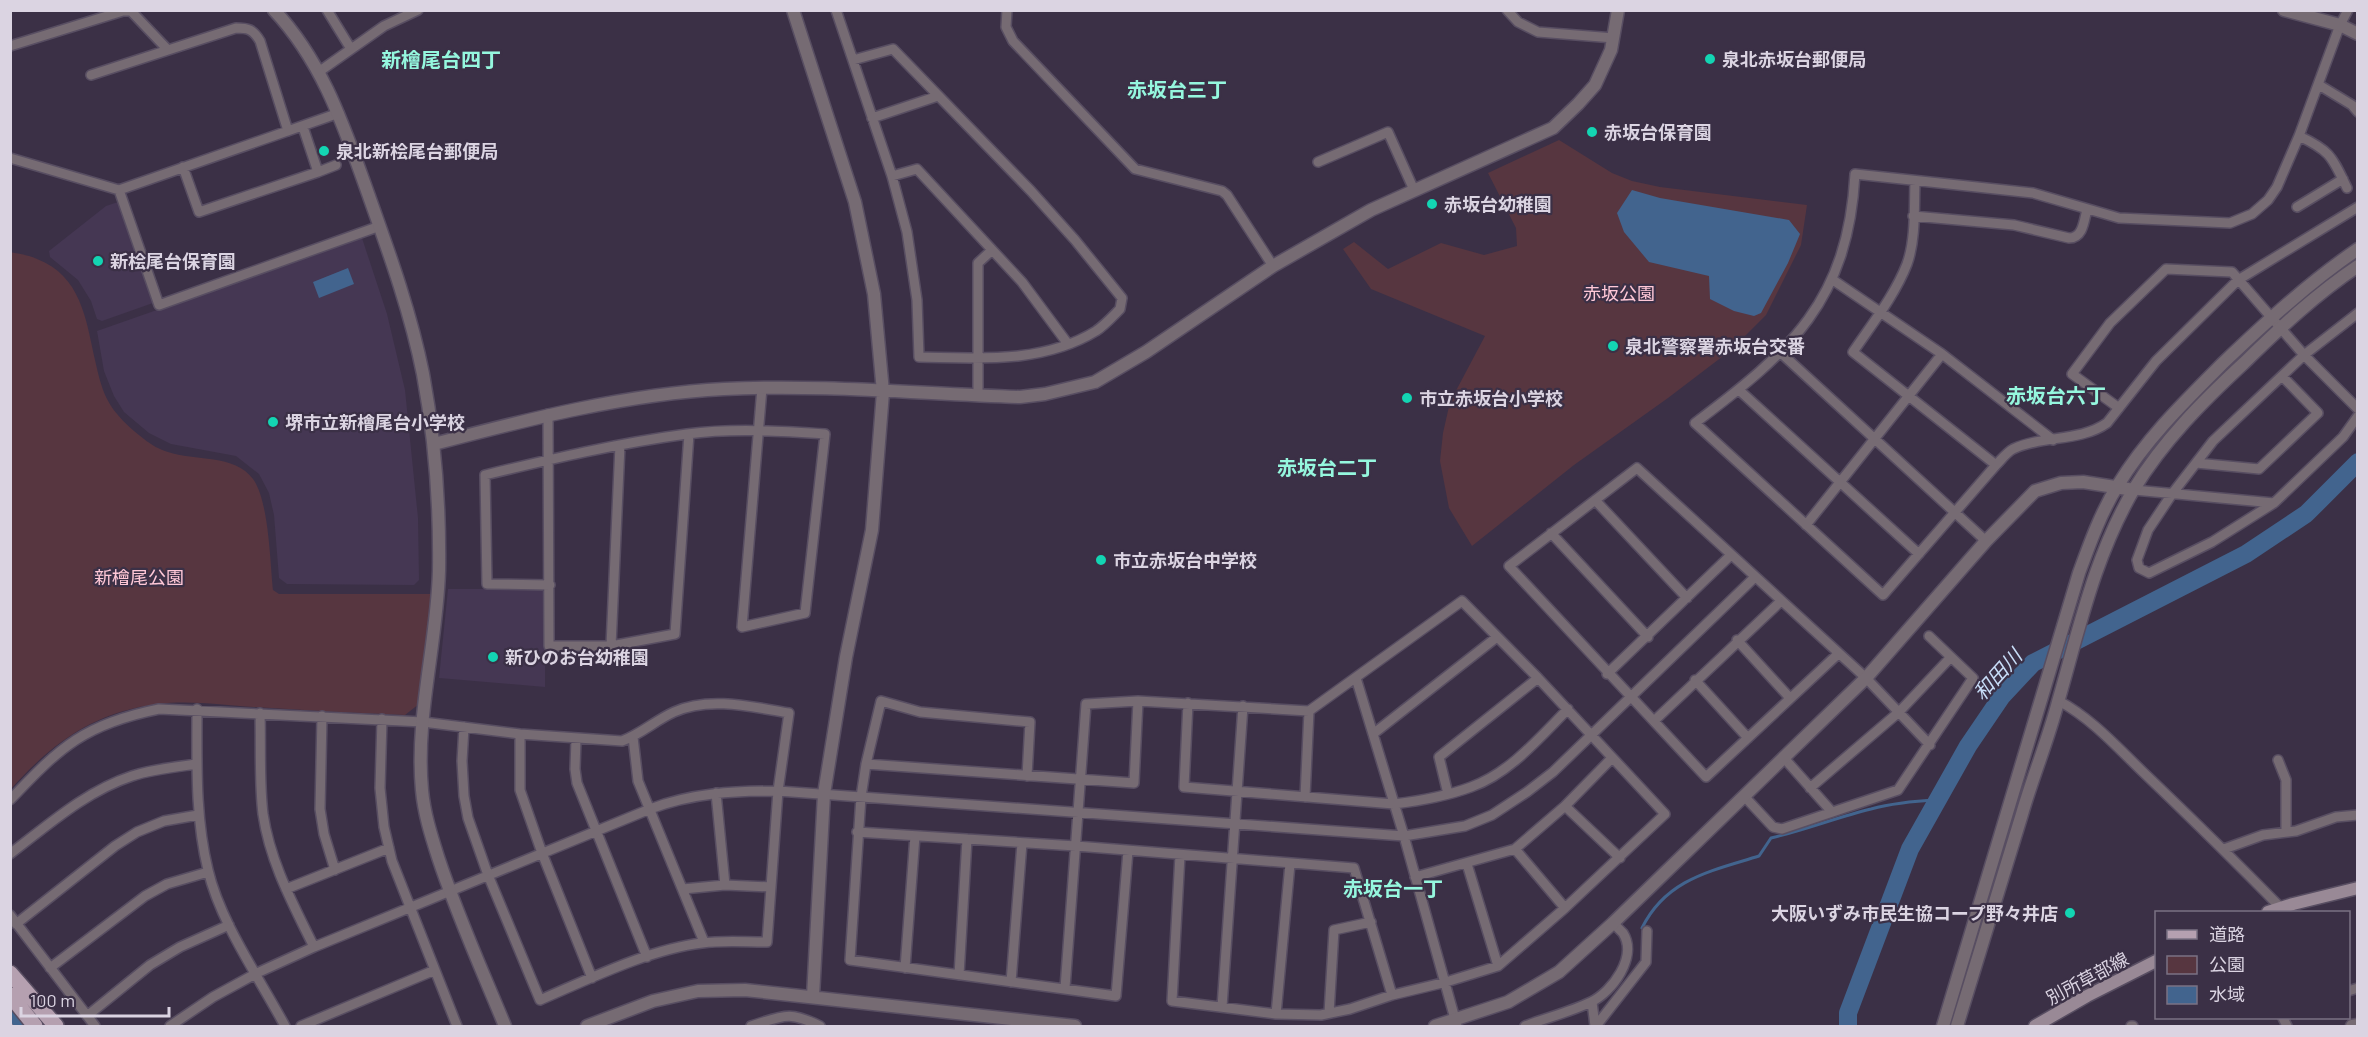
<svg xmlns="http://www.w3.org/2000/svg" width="2368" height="1037" viewBox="0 0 2368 1037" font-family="Barlow,'Noto Sans JP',sans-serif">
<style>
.built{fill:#453753}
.green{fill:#573640}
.water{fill:#42648e}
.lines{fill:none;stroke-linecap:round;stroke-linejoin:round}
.stream{stroke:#42648e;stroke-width:3}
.river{stroke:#42648e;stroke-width:18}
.minor-casing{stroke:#584e62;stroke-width:12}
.tertiary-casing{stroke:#584e62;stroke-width:15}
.secondary-casing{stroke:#584e62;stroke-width:15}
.primary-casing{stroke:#584e62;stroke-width:18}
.minor{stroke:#766b73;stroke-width:9}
.tertiary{stroke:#766b73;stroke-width:12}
.secondary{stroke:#998996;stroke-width:12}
.primary{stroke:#b5a0b0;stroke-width:15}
.rail-casing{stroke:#847b8d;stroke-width:5}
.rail{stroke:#3b3046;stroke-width:3;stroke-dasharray:9;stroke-linecap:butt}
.poi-dot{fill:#13d5b3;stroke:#3b3046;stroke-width:2}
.labels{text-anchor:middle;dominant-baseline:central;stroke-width:4.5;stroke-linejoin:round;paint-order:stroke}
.poi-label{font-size:18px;font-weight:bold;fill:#dbd4e2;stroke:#3b3046;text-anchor:start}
.park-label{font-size:18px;fill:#ffc8d7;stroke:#3b3046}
.street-label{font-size:18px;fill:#dbd4e2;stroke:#3b3046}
.neighbourhood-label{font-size:20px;font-weight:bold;fill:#95f7de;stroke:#3b3046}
.water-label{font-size:20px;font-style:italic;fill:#c8ddf8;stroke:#3b3046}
</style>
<rect width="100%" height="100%" fill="#3b3046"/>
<path class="built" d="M118 202 153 303 102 321 97 319 91 301 78 280 50 257 49 251 106 206Z
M362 238 387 314 405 390 418 518 419 580 414 585 287 584 279 578 274 515 269 493 259 474 236 456 171 444 149 433 124 412 114 396 104 371 97 331Z
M448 589H541L545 592V687L439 678Z"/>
<path class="green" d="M1559 140 1612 173 1632 181 1660 187 1807 205 1801 245 1766 315 1731 350 1668 398 1574 465 1472 546 1449 508 1440 461 1443 433 1450 402 1485 336 1371 289 1343 249 1354 242 1388 269 1441 243 1484 255 1517 246 1516 228 1488 173Z
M10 252C19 254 29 255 37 259 81 276 86 319 95 360 98 373 101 387 107 399 114 414 131 429 144 439 150 444 160 450 168 452 194 461 235 454 253 479 269 501 270 562 273 590L279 594H431L428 647 419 704 405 715C355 713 305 710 254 707 223 705 189 700 158 704 94 712 52 743 11 789Z"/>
<path class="water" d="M1632 190 1660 198 1789 220 1800 234 1788 263 1761 313 1754 316 1734 311 1710 299 1709 276 1649 262 1624 232 1617 213Z
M348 268 354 284 319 298 313 282Z"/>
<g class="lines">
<path class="stream" d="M1642 928C1666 879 1711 871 1759 856L1771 838C1805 830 1838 817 1871 809 1893 803 1915 801 1937 800"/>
<path class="river" d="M10 1012 21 1026
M1848 1026V1013L1910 849 1968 746 2002 696 2033 663 2246 554 2306 514 2358 462"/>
<defs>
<path id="minor" d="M327 10 351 49
M836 10 892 176 907 232 917 300 919 357C979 358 1042 364 1096 331 1105 325 1113 316 1120 309L1122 298 1075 240 1031 191 893 49 853 60
M1007 10 1006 27 1013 41 1135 169 1222 191 1227 195 1273 266
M1507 10 1518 22 1538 32 1614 38
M2348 10 2340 25 2299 136 2277 187 2268 200 2252 214 2230 223 2119 218 2033 193 1855 174C1848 301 1791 351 1695 423L1883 595 1996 465C2001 460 2007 452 2013 449 2043 435 2080 442 2107 423L2156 361 2238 280 2358 207
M10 46 123 11H131L168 50
M320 71 384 26 418 10
M91 75 236 28C248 28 253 29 260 41L288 131
M2319 85 2352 105 2358 112
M872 118 938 96
M2299 136C2331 151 2332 157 2347 188
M10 158 119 190 339 113
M1318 162 1388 132 1414 190
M183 167 199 212 318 172 303 127
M318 172 336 165
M892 176 917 169 1022 282 1068 344
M1915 181C1914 207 1916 239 1907 264 1895 295 1872 324 1853 352L1996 465
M119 190 159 305 380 226
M2297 207 2343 179
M1913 216 2014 225 2069 238C2083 238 2084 221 2087 209
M1833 280 1942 354 2053 440
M1781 353 1986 541
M1739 390 1919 554
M978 396V263L992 250
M2119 408 2072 374 2110 323 2166 269 2232 272 2304 355 2358 409
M548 414 549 646H611L620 445
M2196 463 2259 469 2318 413 2282 376
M2134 490 2274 503 2343 437 2358 416
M1595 500 1687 598
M2274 503 2212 542 2149 573 2139 568 2137 560 2148 530 2172 494 2213 441 2304 355 2358 313
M1806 525 1942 354
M1551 533 1648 637
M550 585 487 584 485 475C551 459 619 443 687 434 733 428 779 431 825 434L805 613 742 627 762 388
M1737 640 1790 698
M611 646 675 634 689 434
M1838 654 1706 777 1509 566 1637 468 1866 678 1930 745
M1607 674 1731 555
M1356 678 1404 836 1457 1026
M1695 680 1748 738
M2059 701C2091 718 2117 747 2143 772 2190 817 2236 862 2281 908
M1188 703 1184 787 1394 804C1419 801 1447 796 1471 787 1510 773 1539 738 1568 709
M197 709C197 763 195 817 208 870 220 922 260 979 285 1026
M260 713C261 746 259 781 263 814 270 862 293 904 314 947
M322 716 320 809 324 834 335 870
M382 719 380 788 384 827 392 861 457 1026
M1654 721 1781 601
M520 734V790L542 853 592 978
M1373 734 1497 637
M633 737 638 781 704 942
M576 739 575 769 577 783 647 957
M1784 758 1832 812
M2278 760 2286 780V831
M866 764 1134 783 1138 701
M1027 776 1030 722 920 712 881 701 866 764 861 797 850 960 1116 996 1128 851
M1810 788 1899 712 1951 657
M716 793 725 885
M1448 794 1439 757 1538 678
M1744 796 1773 827 1782 829 1898 790 1973 678 1929 636
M1305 797 1309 711
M10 800C61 746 85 724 159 709L423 722 520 734 622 741C641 734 656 720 674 712 709 696 753 707 789 713L778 791 767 942C746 942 723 940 702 943 650 949 589 979 540 1000L488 875 468 818 464 796 462 761 464 727
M1565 806 1620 858
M857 832 1076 846 1354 868 1392 995
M1515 849 1565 908
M2224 849 2263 835 2296 831 2336 817 2358 815
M10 854C48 825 86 791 132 776 153 769 175 767 197 764
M1467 864 1498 966
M1415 877 1515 849 1565 806 1612 758
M286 889 389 848
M683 889 725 885 771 887
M10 915 95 1026
M16 924 115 846 137 832 164 821 198 815
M50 968 145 896 167 884 208 872
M905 968 915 836
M959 975 967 839
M1011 982 1022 843
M1065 988 1086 704 1138 701 1309 711 1462 601 1538 678 1665 814 1565 908 1498 966 1446 982 1392 995 1350 1009 1321 1015 1276 1014 1172 1001 1180 855
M2348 991 2358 988
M1592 1002 1595 1026
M1222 1007 1243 706
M1329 1013 1334 930 1371 922
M1276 1014 1290 864
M87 1016 150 965 180 947 229 925
M2283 1018 2287 1026
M170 1026 213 997 257 973 314 947 650 809C692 793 733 791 778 791L1404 836 1465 826 1492 815 1527 792 1553 772 1755 577
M301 1026 435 970
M751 1026C783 1016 788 1010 820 1026
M1525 1026C1546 1018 1570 1012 1591 1002 1612 992 1638 957 1623 933 1620 930 1616 926 1613 923
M1596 1026 1646 962 1647 931
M2131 1026H2133"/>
<path id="tertiary" d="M274 10C321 60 342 121 365 185 387 247 410 309 423 374 435 439 440 505 439 571 437 644 415 718 422 790 424 813 431 835 438 857 457 915 482 970 505 1026
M793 10 855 202 874 294 883 392 872 530 846 657 824 794 813 996
M2284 10 2340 25 2358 34
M434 444C529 419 626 394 724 389 823 384 922 394 1020 397L1045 394 1095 382 1146 352 1273 266 1371 210 1553 128 1578 104 1595 85 1611 50 1618 10
M587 1026 653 1001 698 991 745 990 1075 1026
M1435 1026 1508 1002 1559 972 1613 923 1866 678 1986 541 2035 491 2061 483 2083 482 2134 490
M1943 1026 2079 573C2090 543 2101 512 2118 485 2146 439 2184 402 2222 364 2265 323 2308 283 2358 249
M1957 1026C1979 956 2000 885 2022 814 2033 776 2048 740 2058 702 2079 629 2095 555 2134 489 2163 441 2203 401 2244 363 2280 328 2316 294 2358 266
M2352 1026 2358 1025"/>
<path id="secondary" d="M2268 912 2293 904 2358 888
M2035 1026 2087 996 2156 961"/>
<path id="primary" d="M10 973 56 1026
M10 995 35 1026"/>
</defs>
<use href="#minor" class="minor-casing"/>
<use href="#tertiary" class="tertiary-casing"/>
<use href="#secondary" class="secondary-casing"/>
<use href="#primary" class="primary-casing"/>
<use href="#minor" class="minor"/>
<use href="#tertiary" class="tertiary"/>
<use href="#secondary" class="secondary"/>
<use href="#primary" class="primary"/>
<defs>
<path id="rail" d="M10 1025 11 1026"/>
</defs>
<use href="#rail" class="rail-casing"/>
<use href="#rail" class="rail"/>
</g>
<g class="poi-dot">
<circle cx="1710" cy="59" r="6"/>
<circle cx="1592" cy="132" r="6"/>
<circle cx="324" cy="151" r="6"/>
<circle cx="1432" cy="204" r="6"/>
<circle cx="98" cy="261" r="6"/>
<circle cx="1613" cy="346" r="6"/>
<circle cx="1407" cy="398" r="6"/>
<circle cx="273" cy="422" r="6"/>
<circle cx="1101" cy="560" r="6"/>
<circle cx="493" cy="657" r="6"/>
<circle cx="2070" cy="913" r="6"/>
</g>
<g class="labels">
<g class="poi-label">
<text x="1722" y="59">泉北赤坂台郵便局</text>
<text x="1604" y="132">赤坂台保育園</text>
<text x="336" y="151">泉北新桧尾台郵便局</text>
<text x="1444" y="204">赤坂台幼稚園</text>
<text x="110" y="261">新桧尾台保育園</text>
<text x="1625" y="346">泉北警察署赤坂台交番</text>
<text x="1419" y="398">市立赤坂台小学校</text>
<text x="285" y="422">堺市立新檜尾台小学校</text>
<text x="1113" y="560">市立赤坂台中学校</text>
<text x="505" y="657">新ひのお台幼稚園</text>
<text x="2058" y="913" text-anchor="end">大阪いずみ市民生協コープ野々井店</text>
</g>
<g class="park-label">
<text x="1619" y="293">赤坂公園</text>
<text x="139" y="577">新檜尾公園</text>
</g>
<g class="street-label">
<text transform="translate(2087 978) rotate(-28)">別所草部線</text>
</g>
<g class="neighbourhood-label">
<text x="441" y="59">新檜尾台四丁</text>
<text x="1177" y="89">赤坂台三丁</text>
<text x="2056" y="395">赤坂台六丁</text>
<text x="1327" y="467">赤坂台二丁</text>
<text x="1393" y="888">赤坂台一丁</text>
</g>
<g class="water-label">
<text transform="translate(1997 674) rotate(-48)">和田川</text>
</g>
</g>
<rect width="2368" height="1037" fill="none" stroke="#dbd4e2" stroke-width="24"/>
<rect x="2155" y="911" width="195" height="108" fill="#3b3046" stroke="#7b7284" stroke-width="1.5"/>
<rect x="2167" y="930" width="30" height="9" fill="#b5a0b0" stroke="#7b7284" stroke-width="1.5"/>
<text x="2209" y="941" font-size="18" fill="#dbd4e2">道路</text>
<rect x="2167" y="956" width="30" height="18" fill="#573640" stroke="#7b7284" stroke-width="1.5"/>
<text x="2209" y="971" font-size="18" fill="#dbd4e2">公園</text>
<rect x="2167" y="986" width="30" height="18" fill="#42648e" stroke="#7b7284" stroke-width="1.5"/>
<text x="2209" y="1001" font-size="18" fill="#dbd4e2">水域</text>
<path d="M21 1007v9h148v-9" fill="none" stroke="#dbd4e2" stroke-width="3"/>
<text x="30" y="1007" font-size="18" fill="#dbd4e2" stroke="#3b3046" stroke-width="4.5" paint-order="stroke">100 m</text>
</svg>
